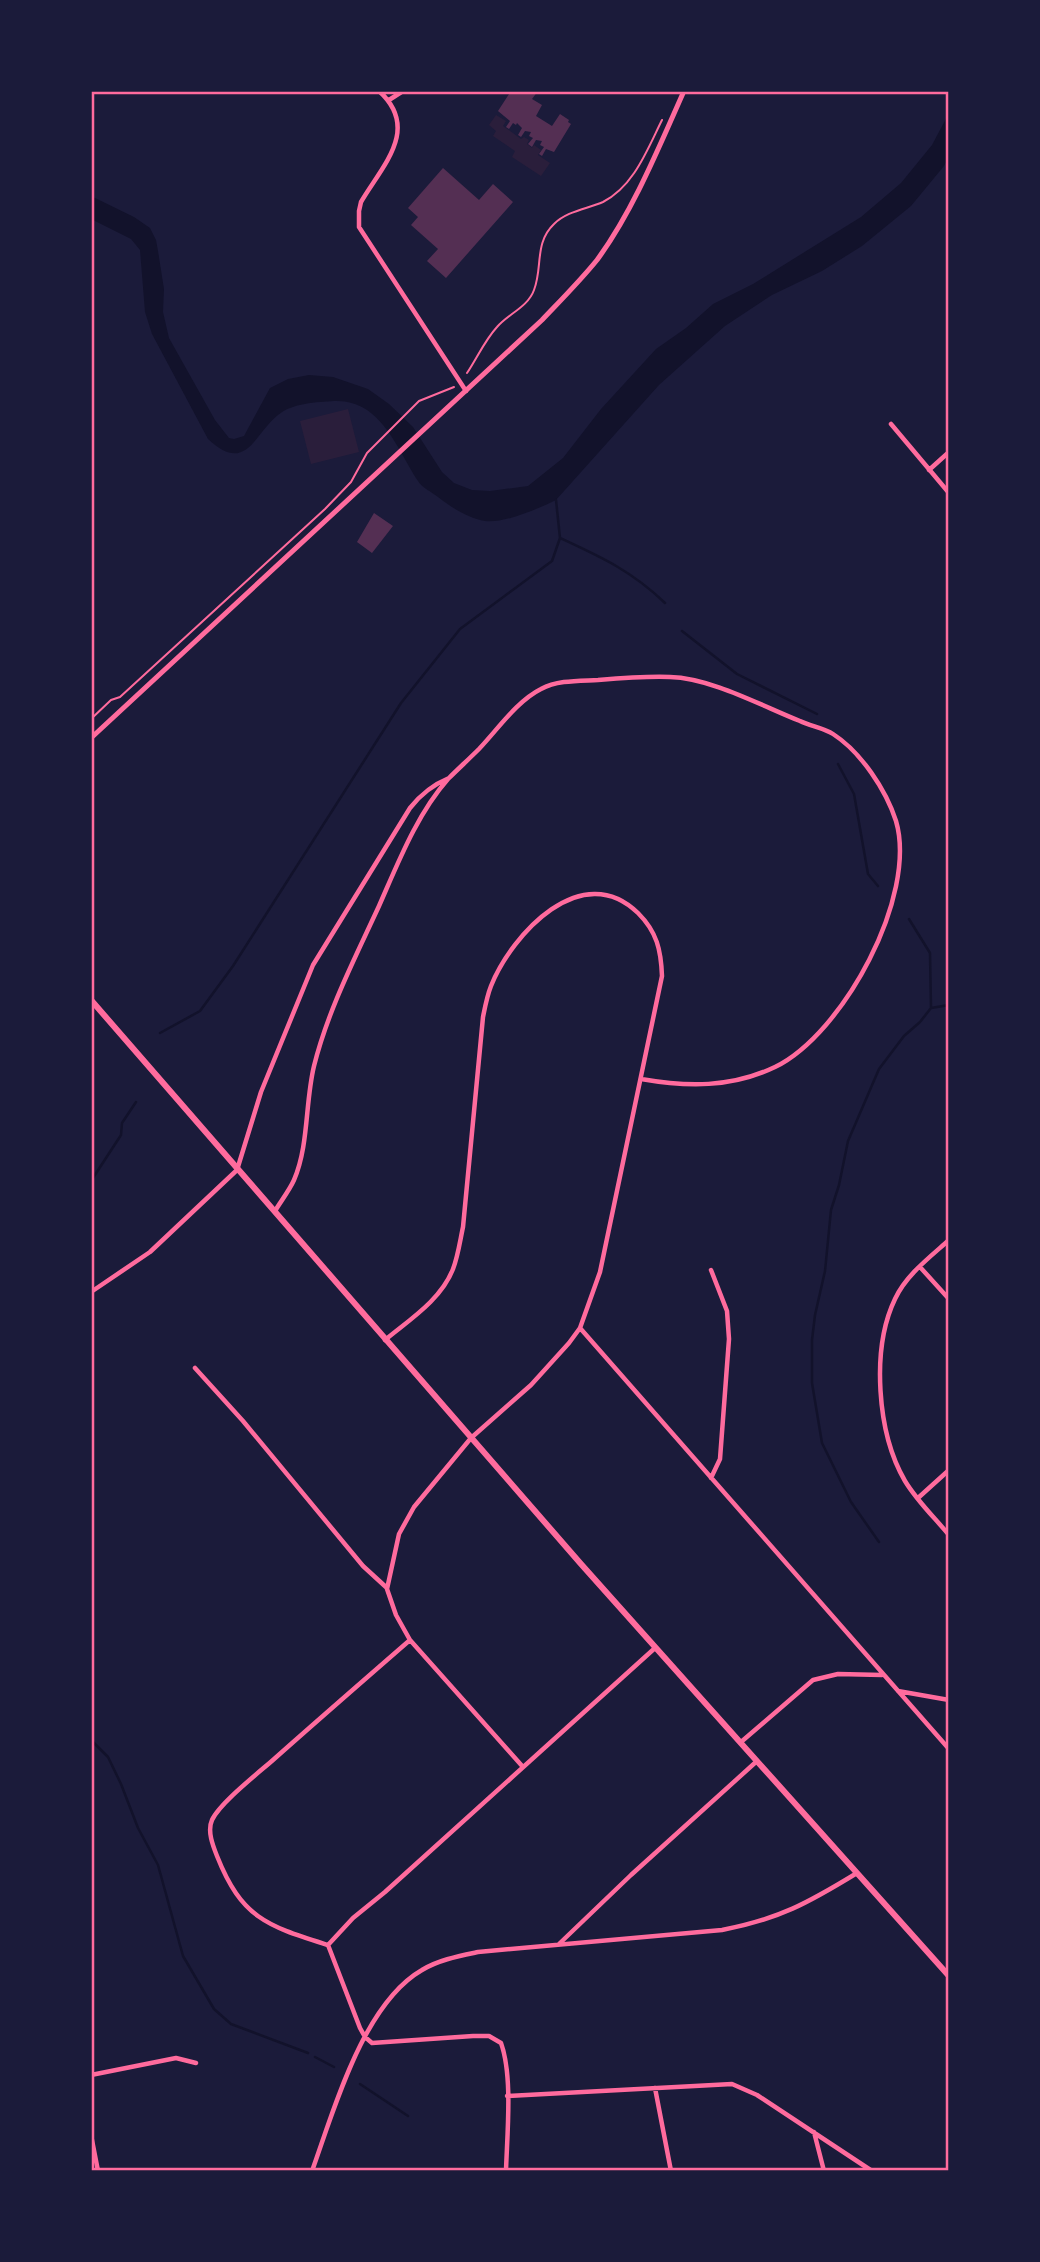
<svg xmlns="http://www.w3.org/2000/svg" width="1040" height="2262" viewBox="0 0 1040 2262" font-family="Montserrat,sans-serif">
<style>
.green{fill:#2a1e3b}
.water{fill:#12122b}
.lines{fill:none;stroke-linecap:round;stroke-linejoin:round}
.stream{stroke:#12122b;stroke-width:2.5}
.building{fill:#542f53}
.path{stroke:#ff6b9d;stroke-width:2}
.minor{stroke:#ff6b9d;stroke-width:4.5}
.tertiary{stroke:#ff6b9d;stroke-width:5}
.secondary{stroke:#ff6b9d;stroke-width:6}
.neatline{fill:none;stroke:#ff6b9d;stroke-width:2.5}
</style>
<rect width="100%" height="100%" fill="#1b1b3a"/>
<path class="green" d="M496 115 506 121 503 126 521 139 524 137 529 140 527 144 532 148 534 145 541 150 538 155 550 163 541 176 512 157 515 151 493 136 496 131 489 125Z
M348 409 359 452 311 464 300 421Z"/>
<path class="water" d="M949 113V156L944 166 911 206 862 246 822 271 772 295 725 326 659 385 556 500C540 508 503 524 485 521 468 518 452 508 438 497 432 492 422 488 418 481 397 449 381 399 334 401 317 402 292 403 278 415 254 434 246 475 208 439L152 334 145 312 140 250 131 239 91 219V196L134 217 150 228 156 240 158 251 164 289 163 312 169 338 215 420 229 438 234 439 244 436 270 388 288 379 309 375 333 377 368 389 389 404 413 427 442 472 454 483 472 490 490 491 528 486 563 458 601 409 656 349 686 328 713 304 753 284 861 217 901 183 932 145Z"/>
<g class="lines">
<path class="stream" d="M560 538C601 557 632 571 665 603
M682 631 737 674 817 714
M838 764 854 794 868 874 878 886
M931 1008 949 1005
M160 1033 200 1011 233 966 401 703 460 629 552 561 560 538 556 500
M91 1181 121 1135 122 1123 136 1102
M879 1542 851 1502 822 1443 812 1383V1340L815 1315 825 1271 831 1210 839 1185 848 1141 879 1069 904 1036 920 1022 931 1008 930 953 909 919
M91 1740 108 1757 121 1784 138 1828 158 1865 183 1956 214 2009 231 2024 308 2053
M315 2057 334 2067
M360 2084 408 2116"/>
</g>
<path class="building" d="M511 91H538L532 99 542 105 536 116 552 126 560 114 569 120 568 122 571 124 554 152 546 149 542 156 539 154 544 147 540 145 542 141 536 140 532 147 528 144 533 138 529 136 531 132 525 131 521 137 518 135 522 128 517 123 516 125 513 123 509 129 506 127 510 121 498 111Z
M443 168 479 200 493 184 513 202 446 278 427 261 438 249 411 225 418 217 408 208Z
M374 513 393 526 372 553 357 542Z"/>
<g class="lines">
<path class="path" d="M467 373C477 358 485 340 497 327 508 314 528 307 534 290 543 267 534 243 554 224 567 211 587 209 603 202 634 186 647 150 662 120
M91 719 111 700 120 697 325 509 351 482 367 453 419 401 454 387"/>
<path class="minor" d="M379 91C421 129 382 166 361 202L359 211V227L466 391
M389 100 403 91
M891 424 949 493
M929 470 949 452
M275 1211C281 1201 289 1191 294 1180 309 1145 305 1103 314 1066 328 1010 355 958 379 906 398 863 417 814 448 779 458 769 469 759 479 749 498 729 517 701 541 689 558 680 579 681 598 680 622 678 647 676 670 677 711 678 762 706 800 721 810 726 824 728 833 734 861 752 886 790 896 821 918 896 843 1034 775 1067 731 1088 687 1087 641 1079
M949 1240C930 1257 906 1275 895 1299 871 1349 877 1433 905 1481 917 1501 934 1517 949 1535
M920 1267 949 1299
M91 1292 150 1252 237 1170 261 1092 313 965 410 808C421 794 432 785 449 778
M580 1328 949 1749
M385 1340C409 1320 441 1300 453 1269 458 1256 460 1241 463 1227L483 1017C485 1007 487 996 491 986 512 934 582 858 638 913 657 932 661 950 662 976L600 1272 580 1328 569 1343 531 1385 471 1438 414 1507 399 1534 387 1589 396 1615 410 1640 523 1767
M195 1368 243 1421 363 1566 387 1588
M711 1478 720 1459 729 1339 727 1311 711 1270
M918 1498 949 1470
M410 1640C364 1680 318 1720 273 1760 257 1774 220 1803 212 1820 207 1831 213 1846 217 1856 242 1919 268 1926 328 1945L360 2028 365 2037 372 2043 473 2036H489L501 2043C513 2076 507 2135 506 2171
M898 1691 949 1700
M741 1742 813 1680 838 1674 882 1675
M559 1944 631 1875 757 1761
M328 1945 353 1918 385 1892 655 1648
M91 2075 176 2058 196 2063
M655 2088 671 2171
M507 2096 732 2084 757 2095 872 2171
M814 2132 824 2171
M91 2135 98 2171
M312 2171C334 2110 363 2004 422 1970 438 1960 459 1956 478 1952L722 1930C779 1919 808 1903 857 1873"/>
<path class="tertiary" d="M91 738 542 320C561 300 580 281 597 260 633 211 659 147 684 91"/>
<path class="secondary" d="M91 1000 581 1564 949 1976"/>
</g>
<rect width="1040" height="2262" fill="none" stroke="#1b1b3a" stroke-width="186"/>
<rect x="93" y="93" width="854" height="2076" class="neatline"/>
</svg>
